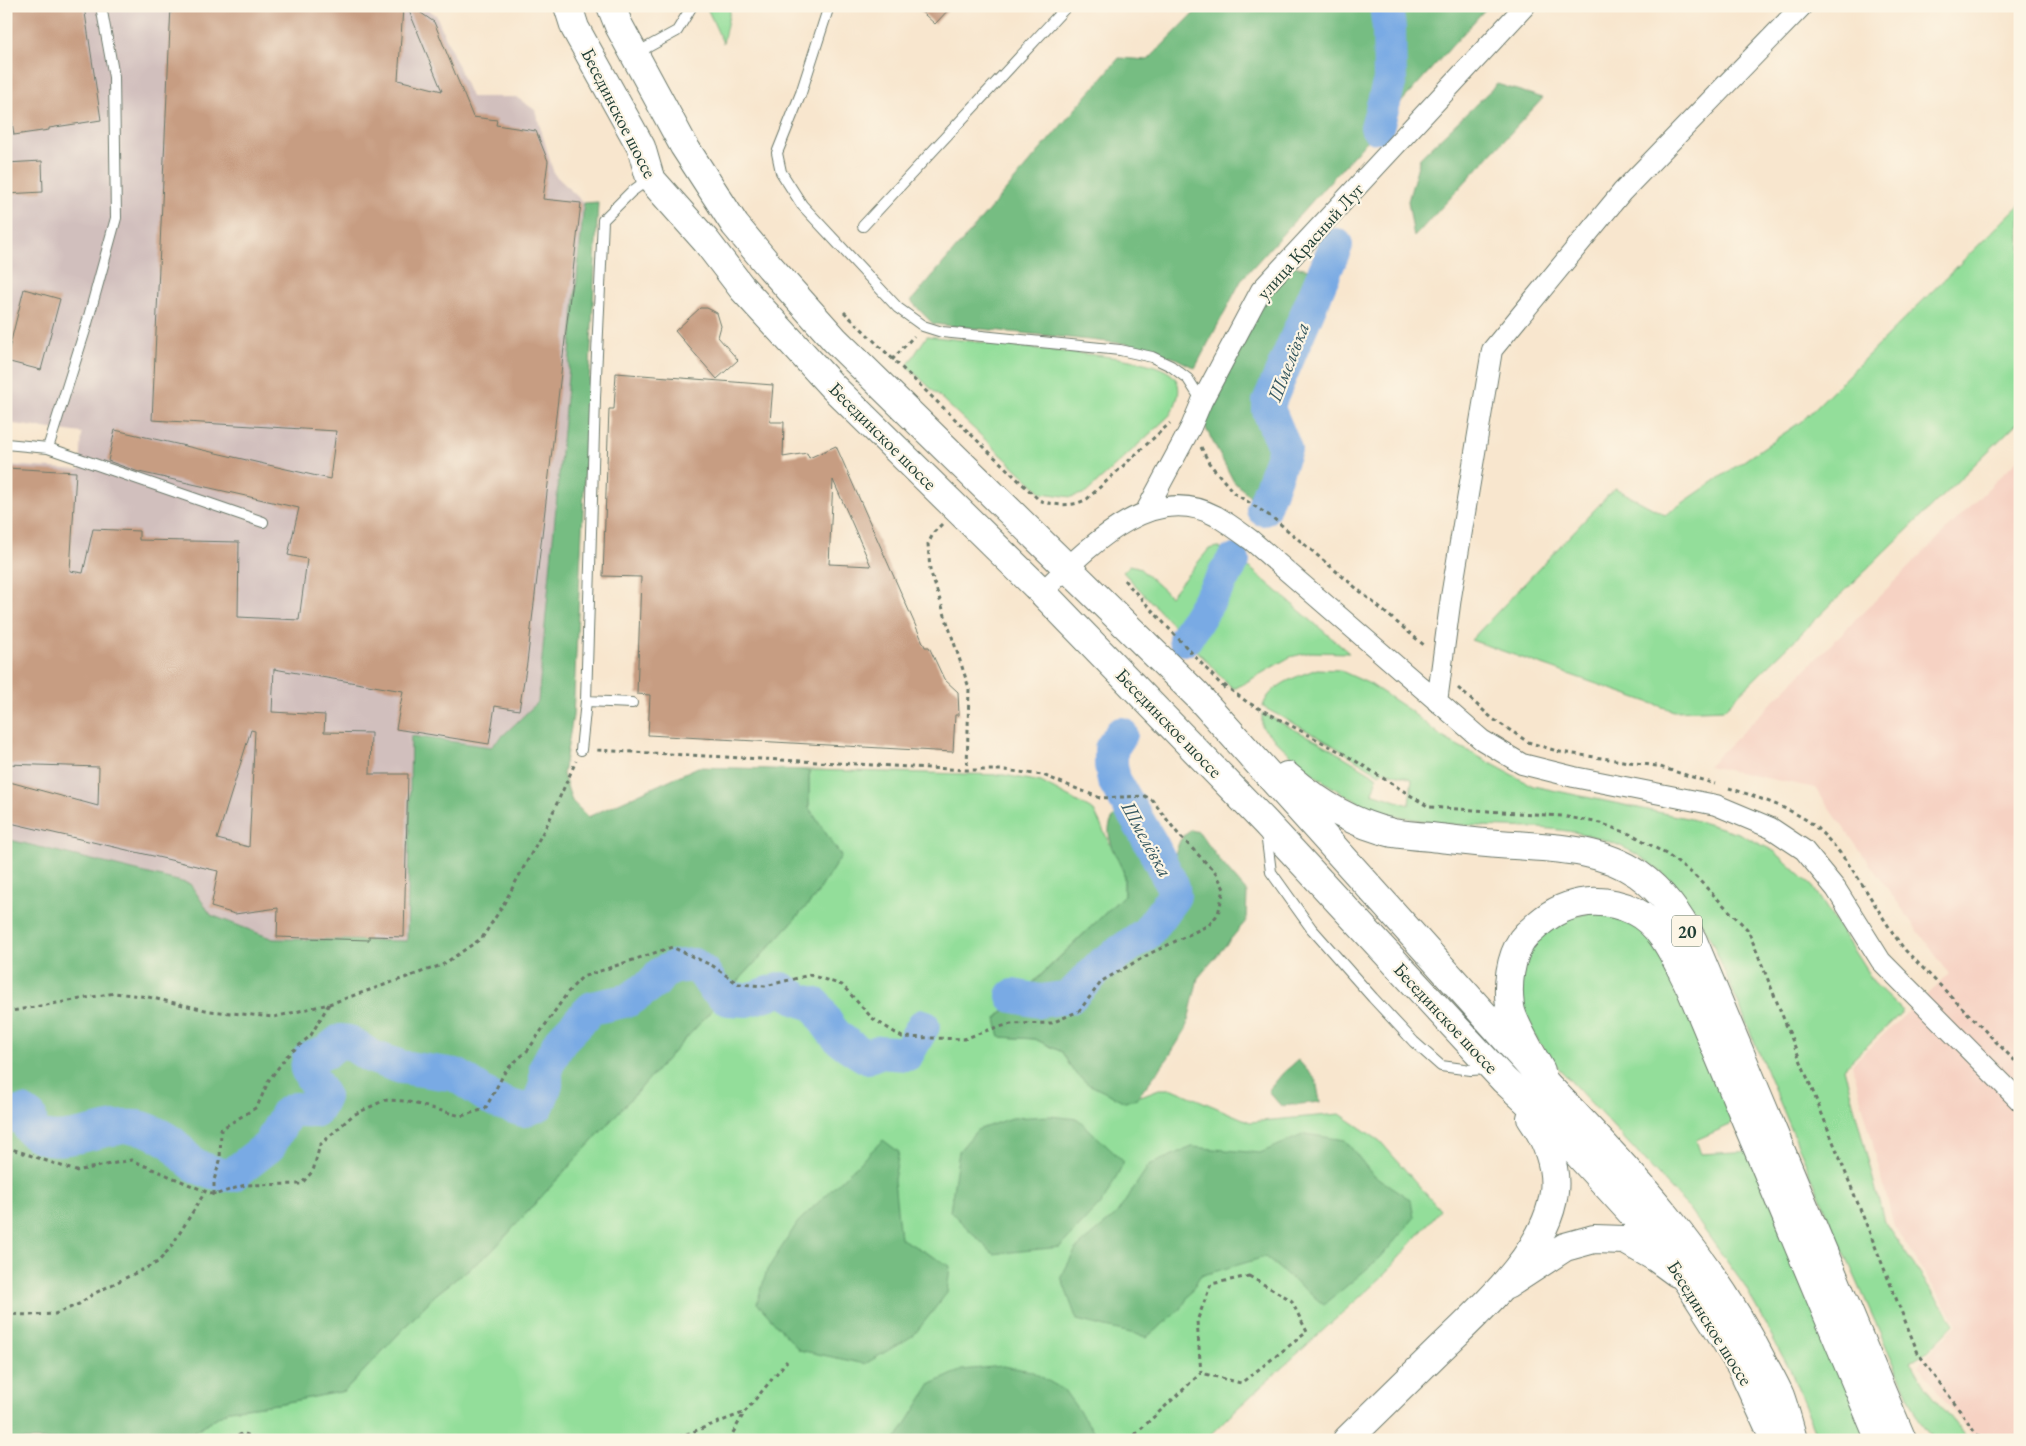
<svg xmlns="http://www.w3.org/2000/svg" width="2026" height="1446" viewBox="0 0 2026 1446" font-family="'EB Garamond',serif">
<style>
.built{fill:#f6d2c3}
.industrial{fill:#d1bfbd}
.green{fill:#93de9a;stroke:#598e67}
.forest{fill:#76bd82;stroke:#4a7d5b}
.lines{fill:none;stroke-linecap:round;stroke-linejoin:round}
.river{stroke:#79aae4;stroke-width:34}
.building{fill:#c79d82;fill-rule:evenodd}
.lane-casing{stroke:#6b786a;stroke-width:12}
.street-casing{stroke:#6b786a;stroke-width:22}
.secondary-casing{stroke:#6b786a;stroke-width:30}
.primary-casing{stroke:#6b786a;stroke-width:30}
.path{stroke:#6b786a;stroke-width:3;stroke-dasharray:4 4;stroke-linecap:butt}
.lane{stroke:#fff;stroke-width:10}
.street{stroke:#fff;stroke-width:20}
.secondary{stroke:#fff;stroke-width:28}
.primary{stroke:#fff;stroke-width:28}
.labels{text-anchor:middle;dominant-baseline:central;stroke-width:4.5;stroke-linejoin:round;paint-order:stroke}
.shield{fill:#fcf5e5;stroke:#617469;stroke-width:1}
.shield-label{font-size:18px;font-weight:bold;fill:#1f3d34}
.street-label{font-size:19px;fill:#1f3d34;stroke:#fcf5e5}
.water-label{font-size:20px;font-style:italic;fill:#365860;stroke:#fcf5e5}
</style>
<rect width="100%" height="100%" fill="#fcf5e5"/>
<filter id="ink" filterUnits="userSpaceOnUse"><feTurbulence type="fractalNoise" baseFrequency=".02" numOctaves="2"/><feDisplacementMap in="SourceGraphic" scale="10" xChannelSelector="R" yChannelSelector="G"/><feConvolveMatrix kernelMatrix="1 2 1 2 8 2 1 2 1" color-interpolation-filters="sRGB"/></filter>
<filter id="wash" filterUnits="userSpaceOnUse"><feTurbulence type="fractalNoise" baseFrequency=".0096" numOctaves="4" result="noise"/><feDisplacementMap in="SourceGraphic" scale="20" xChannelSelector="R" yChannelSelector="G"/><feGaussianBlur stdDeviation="1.12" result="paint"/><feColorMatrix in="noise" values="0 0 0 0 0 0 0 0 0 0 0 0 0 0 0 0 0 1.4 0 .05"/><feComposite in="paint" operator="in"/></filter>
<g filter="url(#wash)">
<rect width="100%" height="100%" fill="#f8e6ce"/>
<path class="built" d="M2020 457V1440H1975L1918 1365 1957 1324 1894 1226 1852 1064 1949 974 1815 788 1708 766Z"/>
<path class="industrial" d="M6 6H423L436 15 471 97H516L535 110 554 174 584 203 538 702 491 747 411 736 407 941 273 939 211 915 190 884 6 839V465L80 470 82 433 6 423Z"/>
<path class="green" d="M706 6H731L723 43Z
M2020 204V420L1724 709 1674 711 1471 640 1615 488 1665 515 1802 421Z
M927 336C970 341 1013 346 1056 351 1082 354 1151 358 1171 374 1185 385 1177 403 1170 415L1086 493 1071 497 1042 493 907 366Z
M1218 547 1236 556 1349 653 1311 652 1290 657 1236 688H1232L1123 572 1130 565 1138 567 1170 596 1209 549Z
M1317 669 1339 670 1370 684 1409 710 1442 737 1533 786 1691 819 1738 833 1774 851 1813 887 1875 984 1903 1011 1844 1068 1884 1221 1954 1324 1926 1353 1911 1362 1924 1385 1968 1440H1933L1920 1422 1831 1223 1713 944C1676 867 1624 833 1538 828 1488 826 1437 827 1388 813 1336 798 1299 764 1262 727V713L1323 744 1377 777 1372 793 1409 805 1412 779 1384 771 1379 774 1326 741 1263 707C1268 685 1299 676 1317 669Z
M809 770 1004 775 1041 782 1094 811 1124 873V895L996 1018 1000 1037 1035 1039 1062 1052 1073 1071 1125 1102 1159 1089H1173L1250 1122 1340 1114 1380 1141 1440 1210 1384 1275 1230 1415 1205 1440H180L229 1410 277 1404 345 1391 435 1295 491 1252 815 897 841 856 809 808Z
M1602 908 1652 934 1735 1110 1730 1125 1696 1140 1701 1154 1752 1151 1871 1440H1819L1791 1372 1746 1288 1687 1206 1552 1061 1527 1025 1517 992 1532 944 1550 925Z"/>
<path class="forest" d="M1201 6H1488L1242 279 1195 368 1175 358 1128 344 933 324 911 301 1119 58 1148 60Z
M1497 84 1543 98 1414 237 1408 201 1420 158Z
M598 202 573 716 563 774 572 801 588 817 698 767 809 770V808L841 856 815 897 491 1252 435 1295 345 1391 277 1404 229 1410 180 1440H6V839L190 884 211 915 273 939 407 941 411 736 491 747 538 702 584 203Z
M1293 266 1320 271 1263 407 1278 442 1252 498 1234 482 1203 423 1265 299Z
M1119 812 1123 814 1154 862C1181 862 1171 857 1181 839 1183 836 1188 833 1191 830L1199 832 1221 862 1247 892 1246 921 1198 978 1186 1029 1168 1058 1137 1098 1125 1102 1088 1084 1073 1071 1062 1052 1035 1039 1000 1037 996 1019 1124 895C1124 887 1125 877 1123 870 1115 851 1098 828 1119 812Z
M1298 1060 1316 1080 1320 1102 1281 1106 1268 1091 1283 1073Z
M1050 1116 1078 1119 1124 1162 1104 1200 1060 1247 993 1254 950 1211 959 1151 977 1130 1011 1118Z
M1305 1134 1345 1140 1372 1174 1411 1200 1414 1218 1381 1257 1324 1305 1265 1257 1200 1276 1181 1309 1147 1337 1077 1320 1061 1277 1076 1249 1116 1215 1149 1165 1192 1147 1260 1153Z
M883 1140 899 1152 894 1180 900 1238 950 1266 947 1293 914 1335 865 1364 799 1350 757 1303 767 1270 798 1222Z
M1003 1366 1031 1371 1064 1390 1100 1440H896L931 1384 962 1370Z"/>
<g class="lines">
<path class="river" d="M1377 127 1390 80 1389 28 1386 6
M1263 509 1285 449 1269 411V402L1336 245
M1185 639 1233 561
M1013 996 1040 1001 1070 997 1100 966 1147 933 1174 896 1173 887 1152 845 1114 780 1111 765V749L1121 734
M6 1117 23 1112 30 1117V1129C53 1154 105 1123 137 1127 148 1129 163 1136 172 1143 179 1149 184 1157 191 1162 202 1171 218 1174 232 1175L269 1146 287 1113 295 1109 316 1111 323 1097 307 1069 309 1058 326 1052 340 1041 349 1042 370 1056 401 1067 456 1075 495 1101 523 1110 538 1105 546 1085V1067L560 1041 592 1008 629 1000 655 982 662 973 675 967 694 965 704 973 714 988 728 999 747 1000 782 989 800 1000 816 1005C832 1035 838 1040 867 1057L878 1052 907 1054 923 1026"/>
</g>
<g id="blocks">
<path class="building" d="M6 6H84L101 120 49 128V130L14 135 6 82Z
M171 6H383L403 8 398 80 442 91 407 6H411L434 22 473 117 497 120 496 125 536 131 548 161 543 199 581 203 527 663 519 710 495 706 489 744 396 729 403 691 274 669 272 712 325 715 324 732 371 733 370 774H408L404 937 369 936V940L277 937 278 908 235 914 211 907 218 871 6 822V781L98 806 99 767 6 764V468L76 472 70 571 83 573 93 529 139 531V540L239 542 238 617 299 620 307 559 288 555 299 508 139 472 108 461 115 430 330 479 336 431 152 420ZM251 730 255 731 249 847 217 839Z
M915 6H952L935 24Z
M42 161 43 192 6 194V163Z
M24 289 60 299 41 370 6 361Z
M700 308H707L717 313 721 326 718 337 738 360 717 379 675 331Z
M616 373 773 385 770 422H784L783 457 807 453 809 458 836 446 925 647H929L944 679 958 692 959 715H955L953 752 648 735 650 695 637 694 641 577 603 576 609 409H614ZM833 480 871 566 829 564Z"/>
</g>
</g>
<g filter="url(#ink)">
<use href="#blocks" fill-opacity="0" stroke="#6b786a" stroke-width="1"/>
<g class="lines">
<defs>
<path id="lane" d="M829 6 801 93 777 153 781 172 802 205 898 308 923 326 942 332 1120 350 1152 357 1171 366 1188 379 1202 401
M635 54 677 31 692 6
M863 226 1067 6
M6 444 48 448 86 327 116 218 114 77 101 6
M48 448 263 522
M586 701 632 703
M581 750 586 701 595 398 603 220 631 192 649 179
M1266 833 1271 872 1311 928 1373 998 1414 1042 1441 1066 1471 1070 1488 1069"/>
<path id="street" d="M1146 511 1191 427 1202 401 1261 290 1525 6
M1042 592C1085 551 1150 480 1216 516 1228 523 1240 532 1251 540L1482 740 1522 764 1574 777 1716 805 1771 828 1804 850 1836 889 1881 961 2020 1101
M1437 702 1451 597 1492 350 1622 192 1802 6"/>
<path id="secondary" d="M1541 1071C1534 1058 1511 1020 1510 1006 1507 985 1510 958 1522 940 1525 936 1529 932 1533 929 1561 901 1598 894 1634 911 1663 925 1676 960 1690 987L1880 1440
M1507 1285 1565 1247 1594 1239 1625 1240 1655 1257 1677 1273"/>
<path id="primary" d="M568 6 575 28 641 147 650 178 706 241 742 288 832 386 1042 592 1265 822 1504 1080 1547 1120 1648 1231 1688 1282 1715 1324 1742 1368 1775 1440
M611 6 619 26 684 146 735 225 770 267 835 340 1197 695 1550 1088C1630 1171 1709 1255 1761 1359 1767 1371 1775 1384 1780 1396 1785 1410 1789 1425 1793 1440
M1287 776C1317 802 1353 824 1393 833 1405 835 1418 836 1431 837 1458 840 1486 844 1514 845 1556 848 1602 849 1638 874 1663 892 1679 915 1693 941L1902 1440
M1347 1440C1377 1411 1407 1381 1437 1352 1478 1312 1547 1253 1554 1192 1557 1167 1546 1138 1531 1118"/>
</defs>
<use href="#lane" class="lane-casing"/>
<use href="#street" class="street-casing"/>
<use href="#secondary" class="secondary-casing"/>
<use href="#primary" class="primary-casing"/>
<path class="path" d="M844 312 1039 500C1054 506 1073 507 1087 499L1170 423
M892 360 914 336
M1201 447 1209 463 1234 493 1273 518 1425 646
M942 524 934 532 928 544 930 570 969 688 967 770
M1124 580 1226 690
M1224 685 1247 702 1346 755 1429 807 1562 816 1600 823 1635 836 1666 854 1693 874 1748 930 1918 1353 1981 1440
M1458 688 1493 719 1528 742 1560 752 1657 766 1715 784
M1729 788C1752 795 1793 809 1812 824 1853 858 1874 909 1905 950L2020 1066
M6 1012 115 993 148 997 210 1011 274 1017 329 1004 442 965 482 938 502 907 549 821 576 761
M6 1147 76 1171 131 1160 214 1195 245 1185 301 1184 313 1171 320 1145 353 1115 385 1100 405 1101 461 1116 485 1109 506 1070 528 1050 568 992 582 977 672 947 713 966 738 984 765 986 810 975 842 985 872 1018 902 1037 964 1039 991 1029 1011 1024 1052 1023 1079 1011 1102 981 1151 953 1209 925 1218 914 1224 889 1216 873 1179 835 1152 800 1145 796 1100 798 1043 775 1004 770H967L595 750
M214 1195V1180L220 1161 221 1129 257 1107 269 1080 287 1056 311 1035 329 1004
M1249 1276 1291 1300 1307 1332 1241 1383 1201 1373 1197 1321 1211 1284Z
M6 1314 31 1315 55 1314 79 1304 93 1294 158 1262 171 1247 205 1192
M231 1440 243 1433 260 1440
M671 1440 743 1413
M729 1440 744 1413 787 1361
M1129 1440 1201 1373"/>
<use href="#lane" class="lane"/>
<use href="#street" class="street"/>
<use href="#secondary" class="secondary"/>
<use href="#primary" class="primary"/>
</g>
</g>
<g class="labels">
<rect class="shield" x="1672" y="915.5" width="30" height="31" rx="4"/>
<g class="shield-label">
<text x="1687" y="931">20</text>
</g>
<g class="street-label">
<text transform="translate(619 113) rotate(63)">Бесединское шоссе</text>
<text transform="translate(1310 241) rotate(-48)">улица Красный Луг</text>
<text transform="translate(883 436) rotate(45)">Бесединское шоссе</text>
<text transform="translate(1169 723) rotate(46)">Бесединское шоссе</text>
<text transform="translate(1446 1018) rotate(47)">Бесединское шоссе</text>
<text transform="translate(1710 1323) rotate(58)">Бесединское шоссе</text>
</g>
<g class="water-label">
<text transform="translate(1288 362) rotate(-69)">Шмелёвка</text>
<text transform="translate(1147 839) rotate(61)">Шмелёвка</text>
</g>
</g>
<rect width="2026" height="1446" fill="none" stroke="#fcf5e5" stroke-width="25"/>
</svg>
